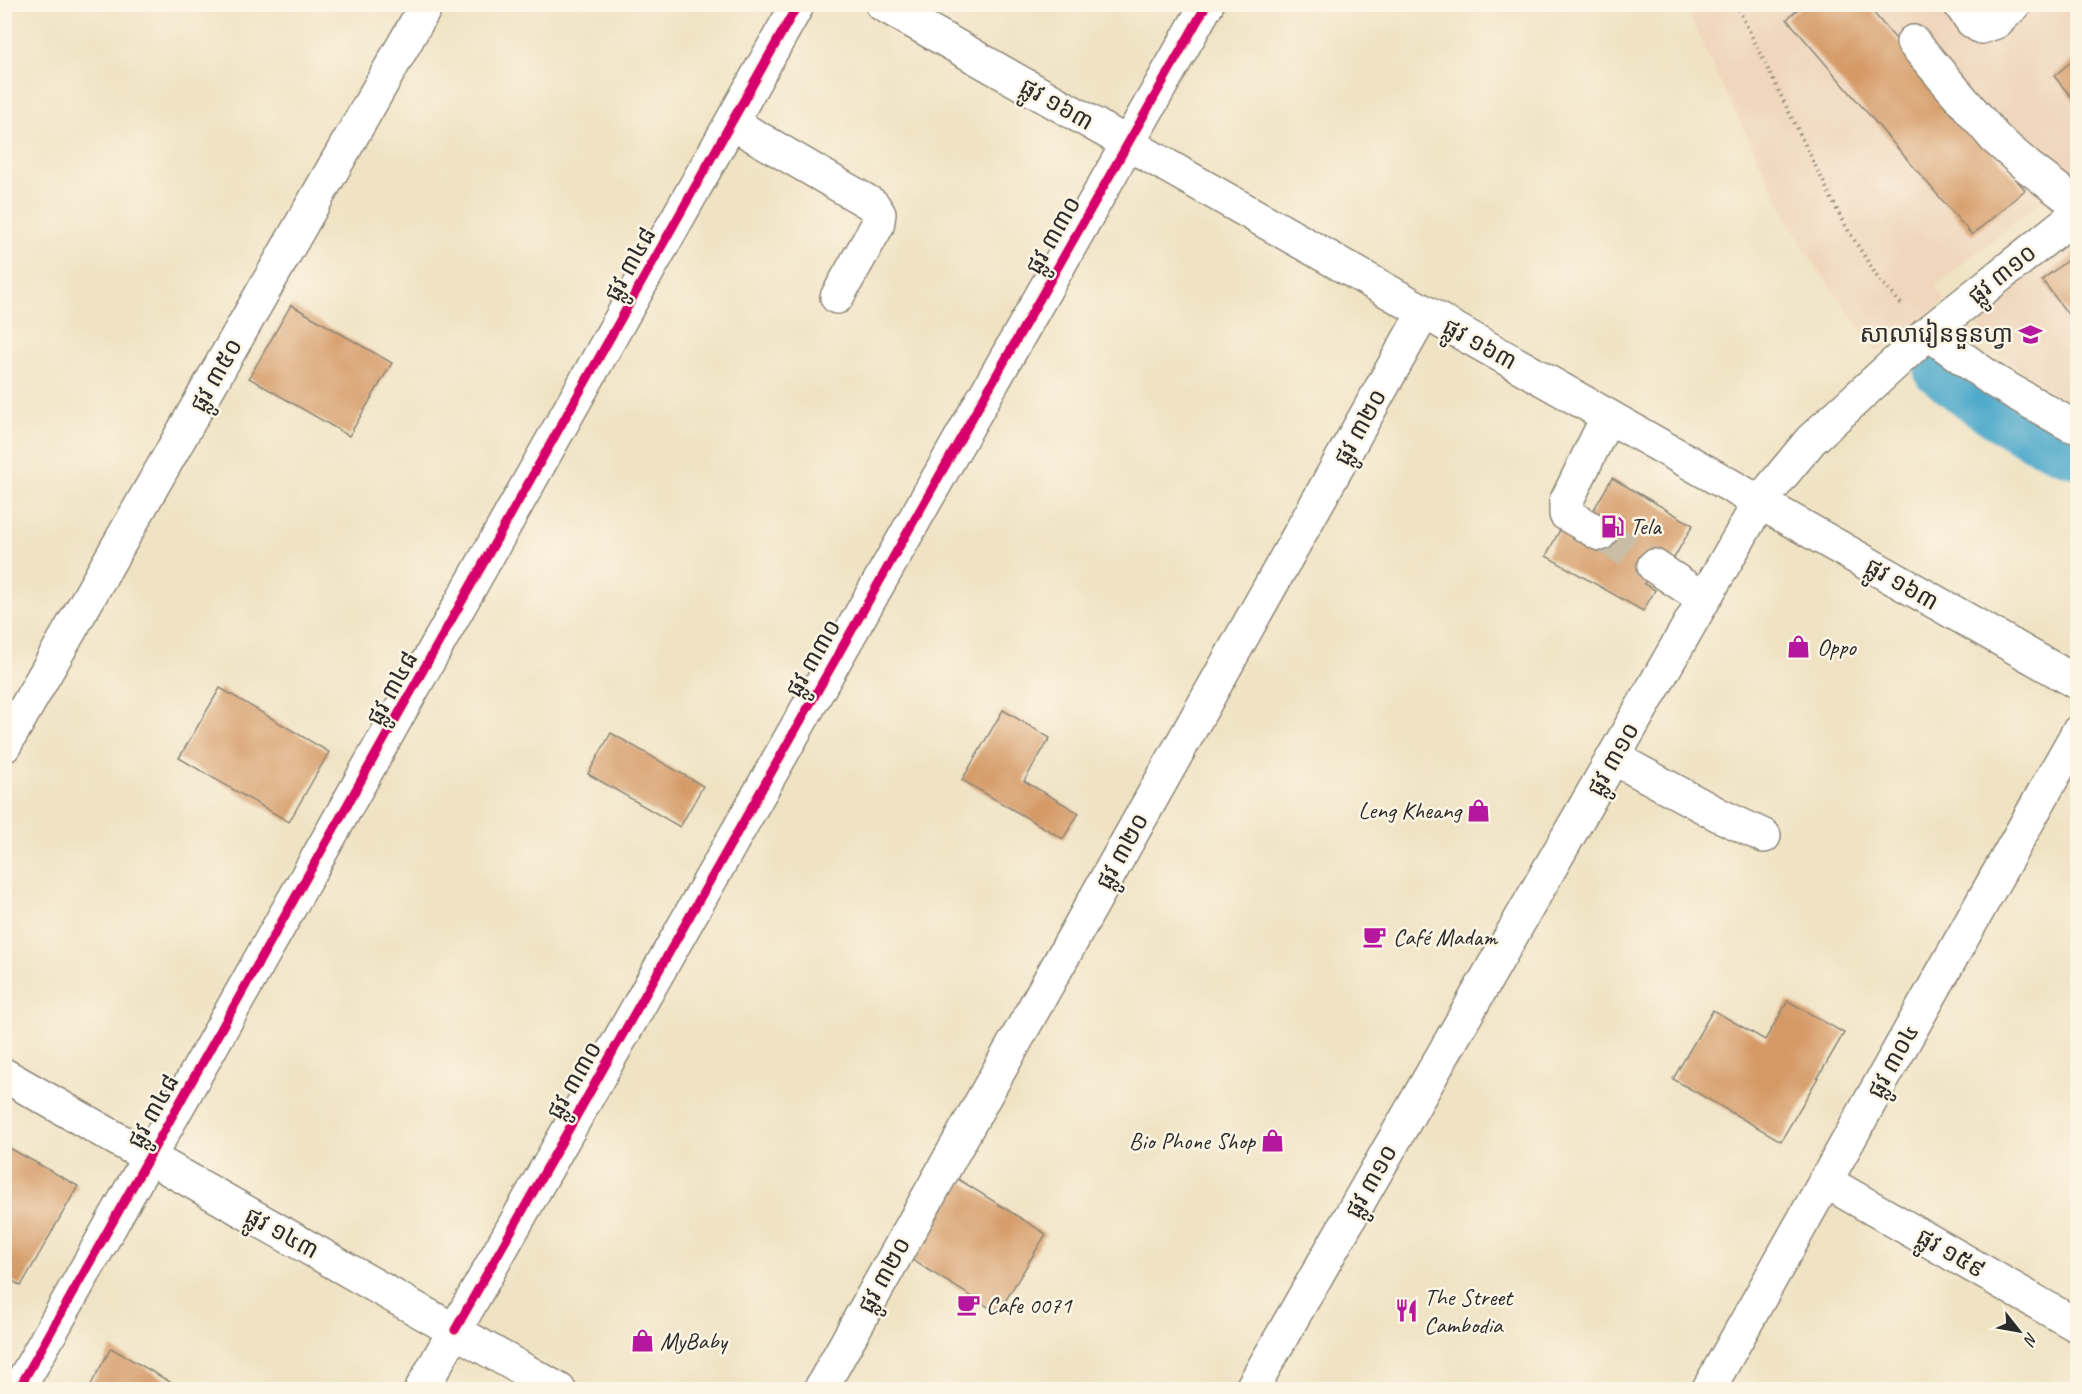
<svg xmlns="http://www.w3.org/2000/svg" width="2082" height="1394" viewBox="0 0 2082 1394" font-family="Caveat,'Noto Sans Khmer',sans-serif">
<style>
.built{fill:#efd6bc}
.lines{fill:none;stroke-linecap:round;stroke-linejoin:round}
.canal{stroke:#4ba8ca;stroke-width:40}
.building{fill:#d49965}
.minor-tunnel{stroke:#c9bea5;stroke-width:33;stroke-dasharray:33 16;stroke-linecap:butt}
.minor-casing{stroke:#8e8778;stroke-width:36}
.path{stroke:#8e8778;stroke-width:4;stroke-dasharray:1.5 4.5;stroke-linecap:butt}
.minor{stroke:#fff;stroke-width:33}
.cycleway-casing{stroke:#fcf5e5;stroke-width:13}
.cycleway{stroke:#d6006c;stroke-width:9}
.labels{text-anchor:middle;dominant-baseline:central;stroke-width:5;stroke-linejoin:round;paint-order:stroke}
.street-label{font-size:24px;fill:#2b2b2b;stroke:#fcf5e5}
.poi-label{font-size:24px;fill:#2b2b2b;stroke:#fcf5e5;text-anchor:start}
</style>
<rect width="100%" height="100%" fill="#fcf5e5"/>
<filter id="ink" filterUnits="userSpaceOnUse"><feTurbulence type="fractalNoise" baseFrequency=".0167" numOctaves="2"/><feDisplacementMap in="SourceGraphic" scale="12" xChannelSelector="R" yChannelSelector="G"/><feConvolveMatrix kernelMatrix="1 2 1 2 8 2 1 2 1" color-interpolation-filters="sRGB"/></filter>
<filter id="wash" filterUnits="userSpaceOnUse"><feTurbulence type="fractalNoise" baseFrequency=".008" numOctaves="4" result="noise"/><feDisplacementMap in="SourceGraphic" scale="24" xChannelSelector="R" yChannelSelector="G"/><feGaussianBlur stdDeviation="1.35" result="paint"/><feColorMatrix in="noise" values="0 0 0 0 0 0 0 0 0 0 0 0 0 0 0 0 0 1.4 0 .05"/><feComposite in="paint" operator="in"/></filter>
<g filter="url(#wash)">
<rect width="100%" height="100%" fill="#f0e3c4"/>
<path class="built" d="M1685 5H2077V172L1935 286 1946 301 1878 354 1802 246 1715 72Z
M2077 237V404L2062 401 1993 350 1974 318Z"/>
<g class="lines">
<path class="canal" d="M1934 373C1977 408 2024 443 2078 459"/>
</g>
<g id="blocks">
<path class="building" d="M1804 4H1866L2025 190 1972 235 1787 19Z
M2078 56V105L2054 76Z
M2078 252V318L2074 322 2042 280Z
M291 305 392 363 349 436 249 378Z
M1612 478 1693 525 1671 563 1654 566 1644 584 1655 590 1643 611 1546 556 1567 517 1586 523Z
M220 688 329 752 289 822 179 758Z
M1003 710 1050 738 1024 781 1079 813 1063 839 962 780Z
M611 733 703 786 680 827 588 774Z
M1788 1001 1844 1033 1781 1141 1673 1079 1713 1010 1765 1040Z
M4 1145 78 1186 21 1286 4 1276Z
M950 1174 1046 1234 998 1313 901 1253Z
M111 1348 184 1390H88Z"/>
</g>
</g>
<g filter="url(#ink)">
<use href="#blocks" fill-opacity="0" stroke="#8e8778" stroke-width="1.5"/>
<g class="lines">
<path class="minor-tunnel" d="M1600 534 1654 566"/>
<defs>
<path id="minor" d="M882 4 2078 683
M1960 4 1972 21 1981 27 1996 22 2015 4
M1913 42 1995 138 2027 166 2078 205
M732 123 873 205 879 214 877 226 837 297
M1928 333 1994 381 2069 424 2078 427
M1600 534 1566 514V502L1608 416
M1654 566 1704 599
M4 746 427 4
M1614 758 1719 815 1764 836
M4 1075 559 1390
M1825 1181 2078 1326
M18 1390 798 4
M421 1390 1207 4
M820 1390 1424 312
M1251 1390 1759 503 1811 440 1928 333 2078 213
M1708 1390 2078 732"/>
</defs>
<use href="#minor" class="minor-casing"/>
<path class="path" d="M1736 4 1843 222 1878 278 1903 306"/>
<use href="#minor" class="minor"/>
<defs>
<path id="cycleway" d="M455 1330 1207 4
M18 1390 798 4"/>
</defs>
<use href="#cycleway" class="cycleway-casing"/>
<use href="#cycleway" class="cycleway"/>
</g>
</g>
<defs>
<symbol id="school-bare" viewBox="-9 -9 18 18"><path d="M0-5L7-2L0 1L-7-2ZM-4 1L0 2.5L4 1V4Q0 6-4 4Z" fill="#b5179e" stroke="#fcf5e5" stroke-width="2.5" paint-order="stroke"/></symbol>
<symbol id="fuel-bare" viewBox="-9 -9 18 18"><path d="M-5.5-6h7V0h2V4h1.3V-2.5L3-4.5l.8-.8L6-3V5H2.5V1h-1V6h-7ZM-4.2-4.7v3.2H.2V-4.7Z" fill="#b5179e" stroke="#fcf5e5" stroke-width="2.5" paint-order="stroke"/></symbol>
<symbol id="shop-bare" viewBox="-9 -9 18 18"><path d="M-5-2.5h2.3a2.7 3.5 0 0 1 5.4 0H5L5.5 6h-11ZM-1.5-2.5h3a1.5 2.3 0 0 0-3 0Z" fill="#b5179e" stroke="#fcf5e5" stroke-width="2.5" paint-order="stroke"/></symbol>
<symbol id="cafe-bare" viewBox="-9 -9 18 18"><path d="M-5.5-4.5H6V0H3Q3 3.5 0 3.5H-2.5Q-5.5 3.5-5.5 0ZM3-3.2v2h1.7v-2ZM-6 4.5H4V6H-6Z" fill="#b5179e" stroke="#fcf5e5" stroke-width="2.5" paint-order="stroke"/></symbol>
<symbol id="restaurant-bare" viewBox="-9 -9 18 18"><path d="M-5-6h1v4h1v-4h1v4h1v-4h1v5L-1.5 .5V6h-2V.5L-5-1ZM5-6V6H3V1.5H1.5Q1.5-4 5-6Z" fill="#b5179e" stroke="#fcf5e5" stroke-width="2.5" paint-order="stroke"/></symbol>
</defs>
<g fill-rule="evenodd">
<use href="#school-bare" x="2014" y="318" width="33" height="33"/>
<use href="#fuel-bare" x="1596" y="510" width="33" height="33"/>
<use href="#shop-bare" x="1782" y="630" width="33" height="33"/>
<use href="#shop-bare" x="1462" y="794" width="33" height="33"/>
<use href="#cafe-bare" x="1358" y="920" width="33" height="33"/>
<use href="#shop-bare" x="1256" y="1124" width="33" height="33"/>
<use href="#cafe-bare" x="952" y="1288" width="33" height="33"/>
<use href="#restaurant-bare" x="1390" y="1294" width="33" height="33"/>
<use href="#shop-bare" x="626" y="1324" width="33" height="33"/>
</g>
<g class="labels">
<g class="street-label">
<text transform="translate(1057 104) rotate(30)">ផ្លូវ ១៦៣</text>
<text transform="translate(1053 235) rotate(-60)">ផ្លូវ ៣៣០</text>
<text transform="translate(630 264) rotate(-61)">ផ្លូវ ៣៤៨</text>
<text transform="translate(2002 274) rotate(-39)">ផ្លូវ ៣១០</text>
<text transform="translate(1480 344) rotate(29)">ផ្លូវ ១៦៣</text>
<text transform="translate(216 375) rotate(-60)">ផ្លូវ ៣៥០</text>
<text transform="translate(1360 427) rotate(-61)">ផ្លូវ ៣២០</text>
<text transform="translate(1902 584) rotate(30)">ផ្លូវ ១៦៣</text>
<text transform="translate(813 658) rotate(-60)">ផ្លូវ ៣៣០</text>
<text transform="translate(392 688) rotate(-61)">ផ្លូវ ៣៤៨</text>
<text transform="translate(1613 759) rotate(-60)">ផ្លូវ ៣១០</text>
<text transform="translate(1122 851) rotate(-61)">ផ្លូវ ៣២០</text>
<text transform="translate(1893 1061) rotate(-61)">ផ្លូវ ៣០៤</text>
<text transform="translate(574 1080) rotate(-60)">ផ្លូវ ៣៣០</text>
<text transform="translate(153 1111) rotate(-61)">ផ្លូវ ៣៤៨</text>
<text transform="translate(1371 1181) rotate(-60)">ផ្លូវ ៣១០</text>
<text transform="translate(282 1233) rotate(29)">ផ្លូវ ១៤៣</text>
<text transform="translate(1951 1253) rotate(30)">ផ្លូវ ១៥៩</text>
<text transform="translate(884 1275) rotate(-61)">ផ្លូវ ៣២០</text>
</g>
<g class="poi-label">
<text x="2013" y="334" text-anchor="end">សាលារៀនទួនហ្វា</text>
<text x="1630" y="526">Tela</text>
<text x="1817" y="647">Oppo</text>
<text x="1461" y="810" text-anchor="end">Leng Kheang</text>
<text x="1393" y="937">Café Madam</text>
<text x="1255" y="1141" text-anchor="end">Bio Phone Shop</text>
<text x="1424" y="1297">The Street<tspan x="1424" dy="28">Cambodia</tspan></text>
<text x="986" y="1305">Cafe 0071</text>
<text x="660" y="1341">MyBaby</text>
</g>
</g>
<rect width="2082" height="1394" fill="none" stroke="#fcf5e5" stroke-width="24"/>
<g transform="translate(2019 1331) rotate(121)" stroke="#fcf5e5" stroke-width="4.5" paint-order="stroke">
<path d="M0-4.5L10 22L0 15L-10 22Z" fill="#2b2b2b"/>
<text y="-9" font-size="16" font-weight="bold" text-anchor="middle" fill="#2b2b2b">N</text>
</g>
</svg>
